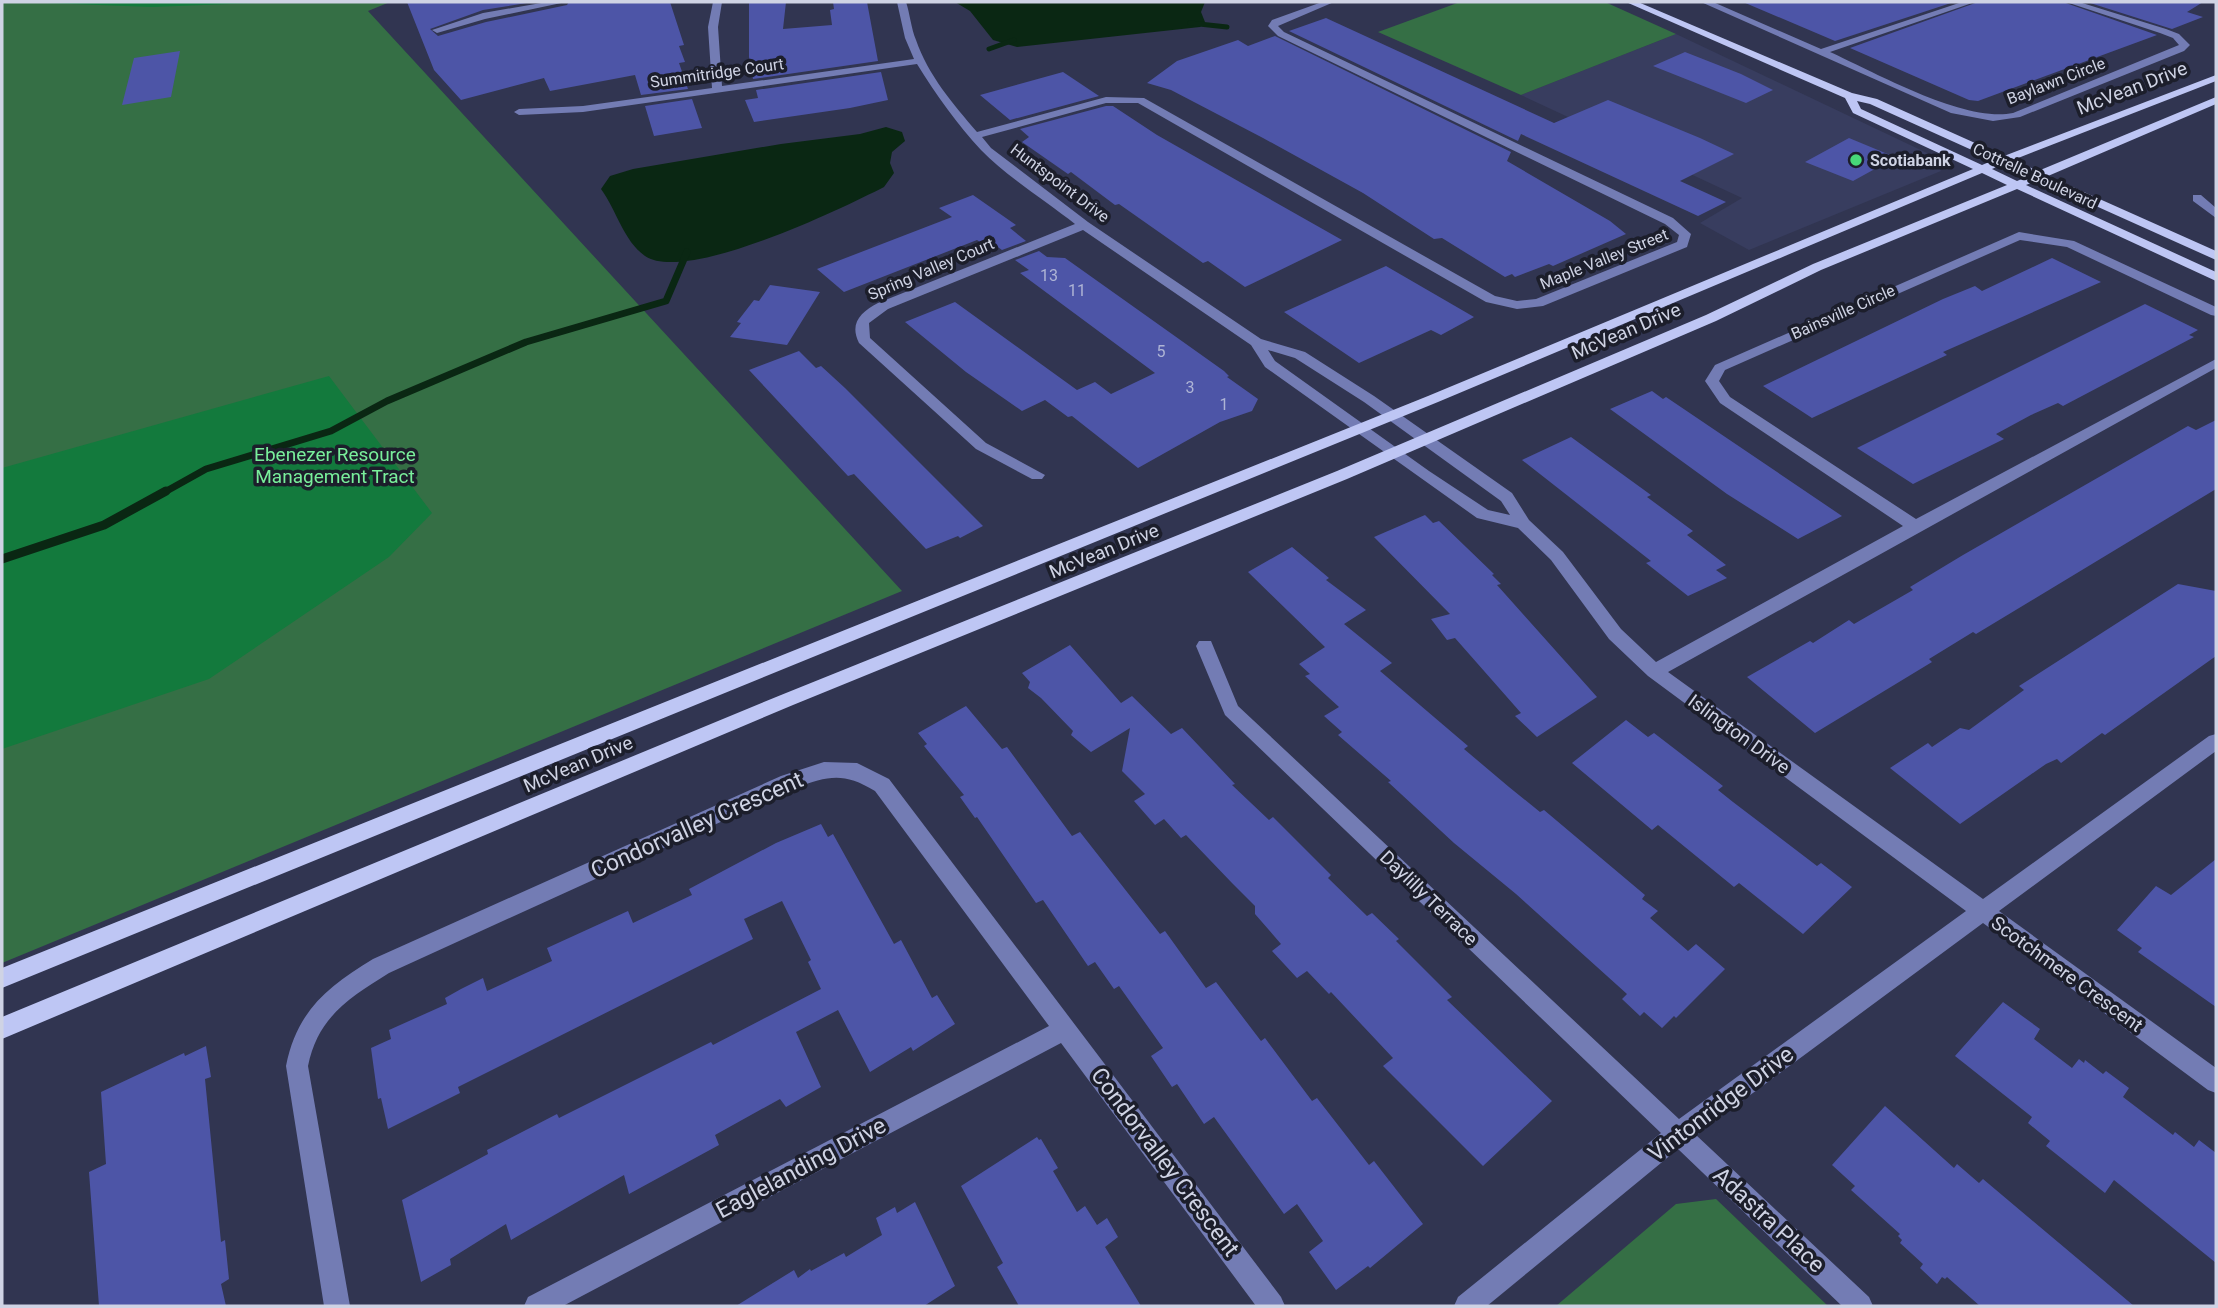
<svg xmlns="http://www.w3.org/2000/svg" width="2218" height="1308" viewBox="0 0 2218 1308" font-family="Roboto,sans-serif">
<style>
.built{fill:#383d5f}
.green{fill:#356f45}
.forest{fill:#137a3d}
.water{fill:#0a2713}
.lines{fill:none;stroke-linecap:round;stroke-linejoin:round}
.stream-far2{stroke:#0a2713;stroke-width:5}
.stream-far1{stroke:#0a2713;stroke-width:7}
.stream{stroke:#0a2713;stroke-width:9}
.building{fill:#4d55a7}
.minor{fill:#737cb4;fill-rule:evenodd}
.major{fill:#bec6f4;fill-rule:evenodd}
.poi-dot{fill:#47d779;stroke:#1c1e2b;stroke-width:2.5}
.labels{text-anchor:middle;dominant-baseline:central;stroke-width:7;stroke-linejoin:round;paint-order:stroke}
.far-street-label{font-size:16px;fill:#cfd3e4;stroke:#1c1e2b}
.far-poi-label{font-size:16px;font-weight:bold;fill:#cfd3e4;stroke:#1c1e2b;text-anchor:start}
.number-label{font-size:16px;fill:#aeb4d5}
.street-label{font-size:19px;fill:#cfd3e4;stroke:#1c1e2b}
.park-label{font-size:19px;fill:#79ef9b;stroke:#1c1e2b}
.near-street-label{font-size:23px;fill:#cfd3e4;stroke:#1c1e2b}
</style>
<rect width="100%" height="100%" fill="#313551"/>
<path class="built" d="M1676 34 1927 153 1941 171 1749 250 1700 223 1742 198 1521 95Z"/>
<path class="green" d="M2 2H390L368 11 902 591 2 963Z
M1460 2H1605L1676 34 1521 95 1378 32Z
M1716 1199 1828 1306H1556L1676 1204Z"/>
<path class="forest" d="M19 2H283L152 7Z
M329 376 432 513 389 557 209 679 2 749V468Z"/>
<path class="water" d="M955 2H1205L1201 12 1205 22 1200 27 1017 47 993 40 970 11Z
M886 127 902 132 905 141 892 152 890 163 894 173 884 187C843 208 686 284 645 256 623 240 617 211 601 189L610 176 633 169 781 144 860 134Z"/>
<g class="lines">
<path class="stream-far2" d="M1190 23 1227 27
M989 49 1014 40"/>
<path class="stream-far1" d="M163 493 206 469 331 431 387 401 526 342 666 301 687 252"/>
<path class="stream" d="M2 559 104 525 166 491"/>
</g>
<path class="building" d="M407 2H533L483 10 430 29 438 36 486 22 567 5 569 2H670L684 45 679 46 685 62 679 63 688 89 641 95 635 75 550 91 544 78 461 100 434 70Z
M786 2 783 29 832 25 830 10 834 9 833 2H867L878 61 753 79 749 57V3Z
M1743 2H1954L1835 41Z
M1978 2H2063L2157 35 1978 101 1969 100 1850 48Z
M2087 2H2203L2187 12 2203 17 2172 29Z
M1326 18 1554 123 1608 100 1700 138 1734 154 1680 181 1726 202 1698 216 1521 134 1518 141 1289 31Z
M1275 36 1511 152 1507 161 1610 221 1626 234 1553 266 1549 264 1515 277 1512 274 1505 277 1442 238 1434 239 1363 193 1263 138 1171 90 1147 83 1177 61 1238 40 1248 46Z
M180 51 171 97 122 105 134 58Z
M1685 52 1741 74 1773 90 1746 103 1653 66Z
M881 72 888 100 850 108 754 122 745 100 758 98 756 90Z
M1063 72 1099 96 1010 120 980 95Z
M692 99 702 128 654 136 645 106Z
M1106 106H1113L1157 135 1342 240 1245 287 1208 261 1203 263 1119 204 1115 205 1071 172 1068 174 1022 142 1029 137 1020 129Z
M1849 138 1890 155 1887 157 1893 159 1853 181 1805 162Z
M973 195 1016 225 1010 228 1026 241 1002 250 988 240 980 242 977 240 844 292 817 269 952 217 939 208Z
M1039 251 1047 257 1065 258 1224 371 1229 376 1227 377 1258 399 1252 411 1220 422 1138 468 1072 416 1068 417 1045 400 1022 411 966 372 905 322 955 302 1077 390 1095 382 1111 394 1155 373 1020 273 1029 270 1015 260Z
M2052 258 2101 282 1943 352 1947 355 1812 418 1763 386 1943 299 1975 286 1982 291Z
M1386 266 1474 317 1441 335 1431 330 1359 363 1284 312Z
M770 285 820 292 787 345 730 337 741 323 737 322 754 300 759 301Z
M2145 304 2198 330 2189 335 2194 337 2063 406 2058 403 2031 415 1996 434 2004 439 1913 484 1857 448Z
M799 351 816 368 821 366 845 388 983 526 960 538 958 536 926 549 854 474 848 476 749 370Z
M1652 391 1663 399 1666 397 1842 516 1798 539 1727 494 1610 409Z
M2216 420V489L1976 634 1973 632 1929 659 1932 662 1815 733 1747 677 1810 641 1813 643 1849 620 1854 624 1913 590 1910 587 1963 555 2188 426 2196 430Z
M1571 437 1651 495 1647 497 1693 531 1687 535 1726 565 1716 570 1727 578 1688 596 1646 563 1651 561 1522 460Z
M1425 515 1433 523 1439 521 1494 574 1492 575 1501 584 1497 585 1597 697 1537 737 1515 716 1521 713 1455 638 1447 640 1431 619 1450 614 1374 537Z
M1292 547 1329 578 1326 580 1366 610 1344 624 1392 663 1380 671 1468 746 1464 749 1509 787 1540 812 1544 810 1645 895 1642 899 1658 911 1650 918 1688 951 1696 944 1725 969 1676 1018 1674 1016 1662 1028 1644 1012 1640 1016 1622 999 1627 994 1516 894 1454 843 1388 782 1391 781 1338 735 1342 732 1324 716 1339 707 1305 676 1310 674 1299 664 1325 647 1248 572Z
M2178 584 2216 591V656L2105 735 2102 733 2061 763 2057 759 2046 764 1960 824 1890 768 1928 743 1932 747 1960 728 1969 730 2024 690 2019 686Z
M1070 645 1121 703 1132 696 1171 734 1182 728 1235 784 1232 785 1269 820 1273 817 1331 875 1328 878 1367 916 1372 913 1399 939 1396 941 1452 997 1447 1000 1552 1101 1483 1166 1383 1066 1393 1058 1331 992 1329 994 1307 971 1297 978 1272 951 1281 944 1255 914V906L1232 883 1186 835 1181 838 1164 819 1155 825 1134 801 1145 794 1122 771 1130 728 1091 752 1071 735 1073 731 1041 698 1028 688 1030 682 1022 673Z
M966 706 1002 749 1007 747 1072 836 1080 832 1160 934 1165 931 1206 988 1216 982 1261 1041 1265 1038 1312 1101 1317 1098 1369 1165 1374 1161 1423 1224 1370 1268 1368 1266 1336 1290 1309 1252 1323 1241 1297 1204 1284 1214 1214 1117 1204 1124 1177 1084 1172 1087 1151 1056 1163 1048 1119 986 1114 989 1095 962 1088 966 1043 900 1036 903 977 817 975 818 960 797 964 795 924 746 927 744 918 733Z
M1626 720 1648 737 1654 733 1723 786 1718 790 1733 802 1817 866 1821 863 1852 887 1803 934 1739 883 1734 887 1658 825 1652 830 1572 763Z
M821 824 828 837 833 834 894 944 901 940 932 998 937 995 955 1024 913 1051 911 1047 870 1072 838 1010 796 1032 821 1087 786 1107 780 1099 715 1135 719 1145 629 1194 624 1175 511 1240 506 1224 450 1259 451 1265 421 1282 402 1200 488 1154 487 1150 557 1114 559 1118 711 1042 713 1045 821 989 808 962 811 960 782 901 744 919 753 939 458 1087 460 1093 388 1129 381 1098 378 1099 371 1048 391 1039 389 1030 447 1004 445 998 461 989 483 978 487 991 552 961 547 948 628 911 633 923 692 895 689 889 776 843Z
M2216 859V1007L2138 952 2142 948 2117 930 2156 886 2171 895Z
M2003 1002 2040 1029 2034 1039 2072 1068 2079 1059 2084 1063 2085 1060 2103 1074 2106 1071 2129 1088 2123 1097 2173 1135 2175 1132 2194 1147 2199 1140 2216 1153V1263L2114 1180 2105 1193 2046 1146 2050 1141 2028 1123 2032 1117 1955 1056Z
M206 1046 211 1077 205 1079 221 1242 225 1240 229 1279 221 1284 226 1306H99L89 1172 106 1164 101 1092 184 1053 185 1056Z
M1885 1106 1954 1168 1957 1164 1979 1183 1983 1179 2134 1306H1980L1947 1277 1945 1279 1942 1277 1937 1284 1920 1268 1923 1264 1900 1243 1902 1240 1898 1236 1900 1234 1851 1190 1855 1186 1832 1165Z
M1037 1137 1039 1140 1041 1139 1058 1168 1053 1171 1077 1212 1085 1206 1097 1225 1107 1218 1118 1237 1105 1247 1141 1306H1019L997 1267 1003 1263 961 1186Z
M915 1202 955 1286 924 1306H736L794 1270 798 1278 810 1269 811 1271 844 1253 846 1257 882 1235 876 1218 895 1207 897 1213Z"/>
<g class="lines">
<path class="minor" d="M547 2H566L485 19 437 33 432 30 483 13Z
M713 2H722L718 27 722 86 914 59 905 38 897 2H906C910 14 911 28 916 40 928 75 953 104 977 132L1106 97 1144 98 1495 296 1517 301 1536 299 1677 242 1679 235 1665 224 1278 36 1268 26 1272 20 1322 2H1334L1278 26 1284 32 1673 218 1691 234 1687 247 1543 306 1517 309 1486 302 1138 103H1106L982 137 991 148 1088 222 1261 339 1305 352 1374 396 1512 493 1529 520 1563 552 1621 629 1656 662 1903 526 1720 403 1705 381 1715 365 2019 232 2074 241 2216 307V316L2211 315 2067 247 2020 240 1725 370 1719 381 1730 397 1916 519 2216 359V368L1668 672 1983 899 2209 736 2216 734V751L1999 911 2216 1068V1093L2208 1090 1983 923 1696 1135 1869 1297 1873 1306H1842L1678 1149 1487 1306H1454L1458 1297 1661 1133 1225 715 1196 646 1199 641H1211L1238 706 1679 1119 1966 911 1648 676 1609 639 1551 560 1518 528 1477 518 1265 367 1251 345 1083 230 888 309 869 323 870 338 986 443 1045 475 1042 479H1032L976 449 859 343C849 323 861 312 878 303L1075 224C1047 202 1006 176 981 150 958 125 936 95 917 64L583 112 519 115 514 112 519 109 583 106 712 88 708 27ZM1268 350 1295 358 1364 402 1501 501 1510 515 1488 510 1429 471 1275 361Z
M1701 2H1713L1821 49 1962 2H1975L1830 52C1876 73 1965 123 2013 113L2179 45 2173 38 2160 33 2066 2H2079L2166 29 2179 34 2190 45 2184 51 2020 117 1993 121 1951 113Z
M2193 195H2201L2216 208V218L2193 201Z
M824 762 857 763 889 779 1281 1297 1285 1306H1256L1061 1043 563 1306H524L528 1297 1049 1026 875 791C843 772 829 776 795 788L389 973C349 998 318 1017 308 1066L350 1306H324L286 1066C297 1011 327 987 373 959L781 776Z"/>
<path class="major" d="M1626 2H1638L1852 93 1877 99 2004 156 2216 75V81L2013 160 2038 171 2216 97V104L2048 176 2216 251V260L2038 180 2026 185 2216 272V281L2017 189 1821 270 1716 321 1347 479 793 705 2 1039V1017L781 695 1337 471 1706 315 1813 264 2007 185 1982 173 1438 402 2 988V968L1428 396 1973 169 1853 113 1845 98ZM1857 101 1870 104 1994 160 1982 165 1861 109ZM2003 164 2029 176 2017 181 1992 169Z"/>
</g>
<circle class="poi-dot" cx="1856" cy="160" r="7"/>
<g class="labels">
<g class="far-street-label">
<text transform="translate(717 73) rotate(-8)">Summitridge Court</text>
<text transform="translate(2056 81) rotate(-21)">Baylawn Circle</text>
<text transform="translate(2035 176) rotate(25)">Cottrelle Boulevard</text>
<text transform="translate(1060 183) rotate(37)">Huntspoint Drive</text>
<text transform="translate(1604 259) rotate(-22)">Maple Valley Street</text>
<text transform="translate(931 269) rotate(-23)">Spring Valley Court</text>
<text transform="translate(1843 312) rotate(-24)">Bainsville Circle</text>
</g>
<g class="far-poi-label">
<text x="1870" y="160">Scotiabank</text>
</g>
<g class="number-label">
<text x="1049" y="275">13</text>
<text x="1077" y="290">11</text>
<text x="1161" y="351">5</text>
<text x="1190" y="387">3</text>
<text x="1224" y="404">1</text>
</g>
<g class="street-label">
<text transform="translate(2132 88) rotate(-21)">McVean Drive</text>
<text transform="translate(1626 331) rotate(-23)">McVean Drive</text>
<text transform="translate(1104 551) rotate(-22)">McVean Drive</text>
<text transform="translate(1739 734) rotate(36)">Islington Drive</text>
<text transform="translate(578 764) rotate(-23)">McVean Drive</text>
<text transform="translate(1429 898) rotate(44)">Daylilly Terrace</text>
<text transform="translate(2067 974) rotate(36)">Scotchmere Crescent</text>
</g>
<g class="park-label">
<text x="335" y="454">Ebenezer Resource<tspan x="335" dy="22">Management Tract</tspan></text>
</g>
<g class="near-street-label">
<text transform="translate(697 825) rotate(-24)">Condorvalley Crescent</text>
<text transform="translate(1721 1104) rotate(-37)">Vintonridge Drive</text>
<text transform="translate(1165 1162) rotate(53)">Condorvalley Crescent</text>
<text transform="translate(801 1168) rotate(-28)">Eaglelanding Drive</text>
<text transform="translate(1769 1220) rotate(43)">Adastra Place</text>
</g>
</g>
<rect width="2218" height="1308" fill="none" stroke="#cfd3e4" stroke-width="7"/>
</svg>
